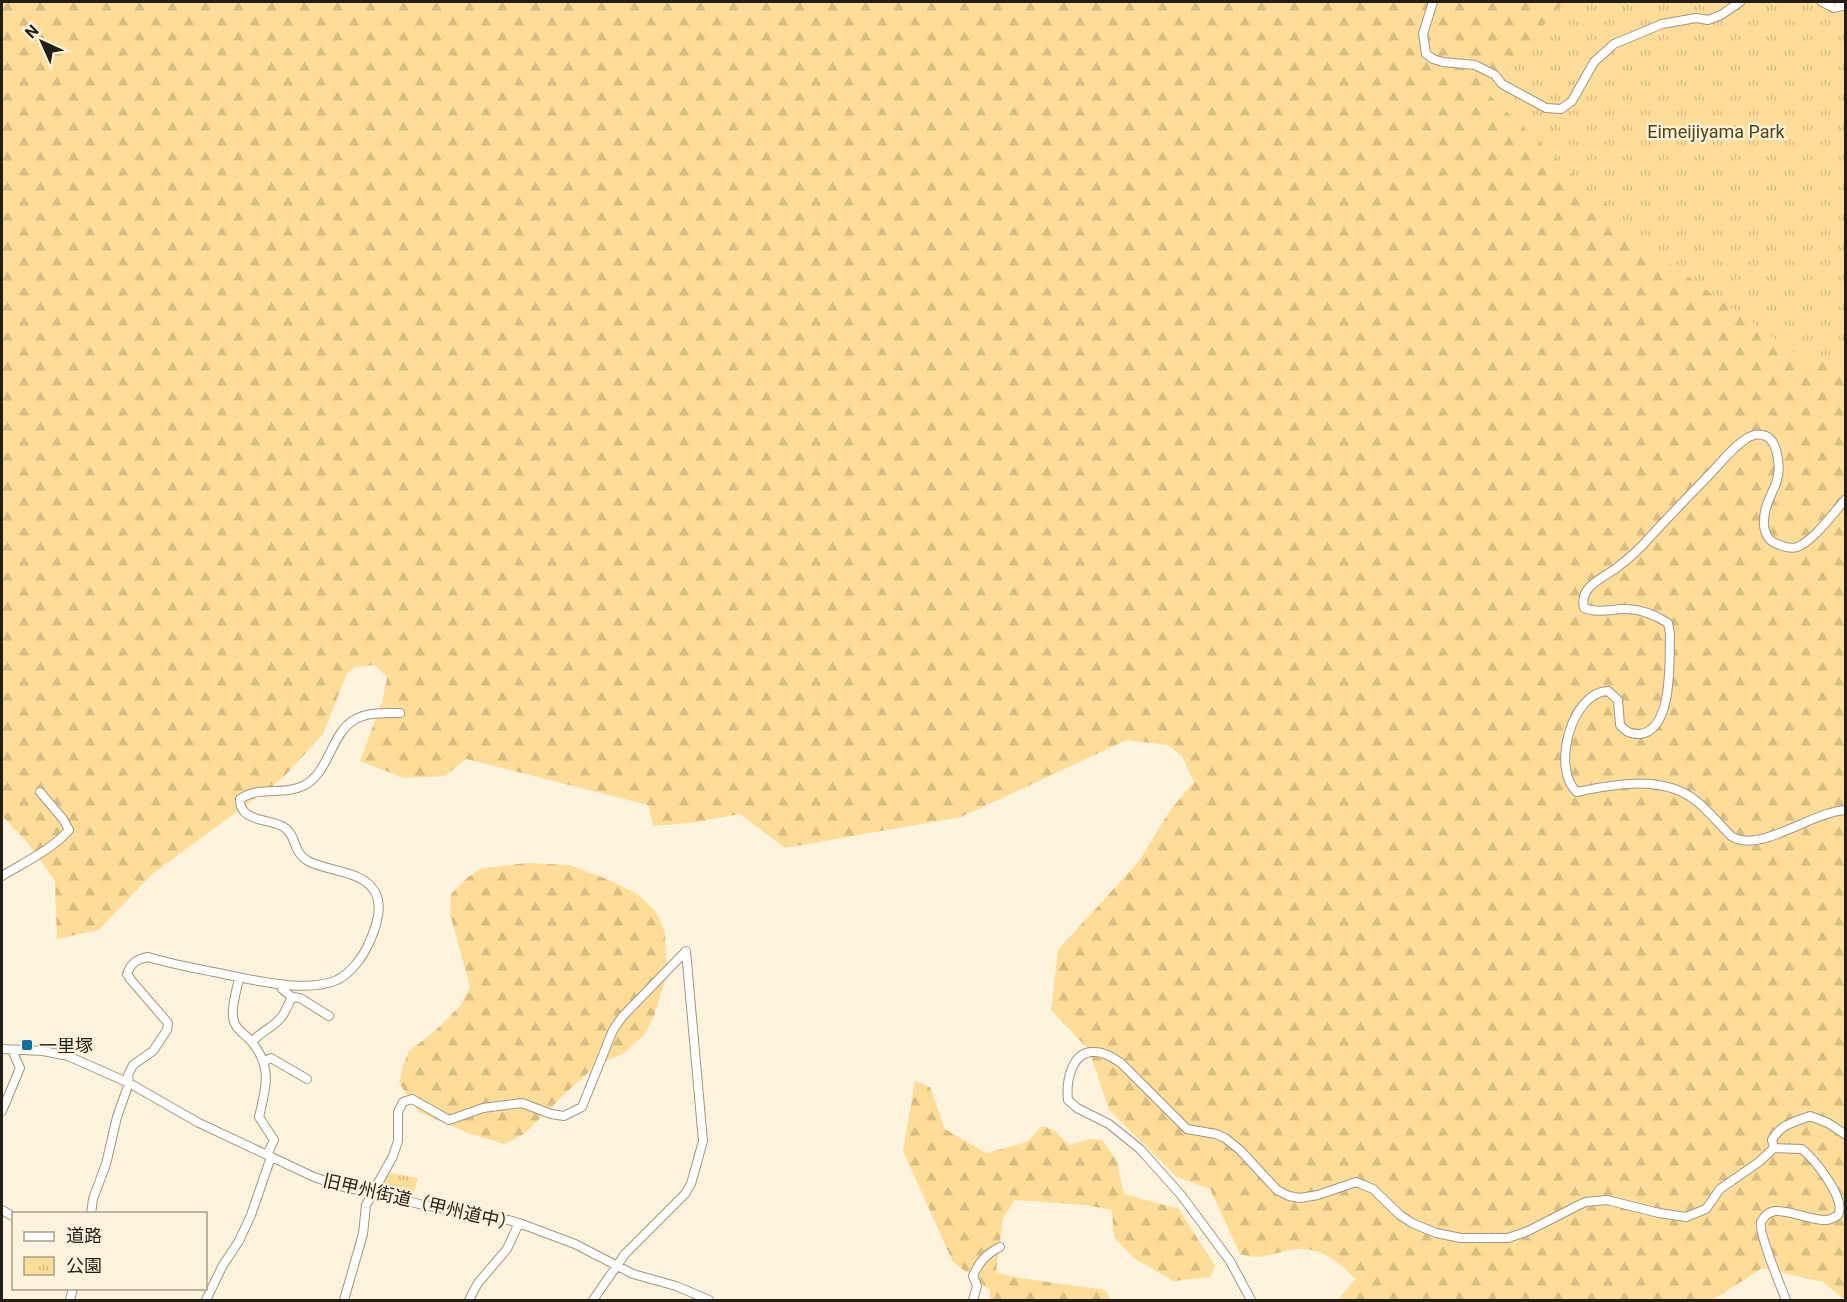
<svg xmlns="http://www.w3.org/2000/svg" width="1847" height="1302" viewBox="0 0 1847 1302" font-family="Roboto,'Noto Sans JP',sans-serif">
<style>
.forest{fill:url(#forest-firs)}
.park{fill:url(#park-tufts)}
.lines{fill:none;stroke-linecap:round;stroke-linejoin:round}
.street-casing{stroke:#a19782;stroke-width:10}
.street{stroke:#fff;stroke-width:8}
.poi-dot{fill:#0e729f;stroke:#fef3dd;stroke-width:2}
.labels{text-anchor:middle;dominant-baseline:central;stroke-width:4.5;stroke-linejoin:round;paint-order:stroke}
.park-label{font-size:18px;fill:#534117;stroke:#fef3dd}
.poi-label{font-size:18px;fill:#221e16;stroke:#fef3dd;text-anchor:start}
.street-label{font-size:18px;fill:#221e16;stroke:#fef3dd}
</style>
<defs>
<pattern id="forest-firs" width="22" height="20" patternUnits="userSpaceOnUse" patternTransform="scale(1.5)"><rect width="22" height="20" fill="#fddd97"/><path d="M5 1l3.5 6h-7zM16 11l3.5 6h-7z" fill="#d9bd81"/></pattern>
<pattern id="park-tufts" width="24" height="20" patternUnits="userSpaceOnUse" patternTransform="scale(1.5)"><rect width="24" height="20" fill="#fddd97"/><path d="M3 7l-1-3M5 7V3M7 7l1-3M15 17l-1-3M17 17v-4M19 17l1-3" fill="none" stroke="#d9bd81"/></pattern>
</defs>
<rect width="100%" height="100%" fill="#fef3dd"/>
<path class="forest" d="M2 2H1845V1300L1823 1282 1762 1268 1713 1300H1338L1355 1279C1340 1263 1323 1248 1299 1249 1276 1250 1267 1262 1240 1254L1210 1189 1177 1177 1109 1110 1089 1050 1051 1010 1058 950 1139 861 1171 809 1194 782 1182 756 1168 745 1127 740 961 817 785 848 740 814 691 823 653 826 648 805 466 759 445 776 404 778 360 761 383 699 387 677 374 665 355 667 347 673 323 734 283 778 152 874 99 930 57 939 55 881 28 843 2 816Z
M527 863 569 865 607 879 639 895 656 912 665 933 667 974 654 1016 645 1034 623 1054 598 1064 574 1085 524 1134 505 1144 468 1133 419 1112 399 1083 403 1066 409 1051 436 1030 460 1006 470 987 450 914 451 894 468 877 483 868Z
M915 1081 930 1087 945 1129 986 1153 1027 1142 1042 1126 1054 1130 1069 1145 1090 1139 1102 1140 1117 1161 1124 1194 1179 1209 1215 1266 1210 1277 1174 1281 1135 1259 1114 1237 1112 1210 1085 1205 1015 1200 1003 1218 996 1272 1013 1277 1106 1290 1110 1300H990V1290L953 1262 903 1151Z"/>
<path class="park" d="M1563 2H1845V361L1803 359 1659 256 1487 93Z
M386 1172 418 1178 412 1199 377 1190Z"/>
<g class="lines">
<defs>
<path id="street" d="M1433 2 1423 34 1426 54 1433 59 1443 62 1475 65 1495 75 1502 84 1546 108 1561 109 1572 101 1594 62 1614 44 1662 24 1696 18 1708 20 1721 15 1740 2
M1822 2 1834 8 1846 5
M1846 499C1833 513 1814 541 1797 547 1790 549 1781 546 1775 543 1767 540 1763 529 1764 520 1765 492 1786 486 1776 450 1774 443 1770 436 1762 435 1758 434 1753 435 1749 437 1735 445 1723 460 1712 472 1691 494 1670 515 1649 538 1640 549 1627 560 1615 569 1601 579 1579 587 1584 608 1596 613 1609 610 1622 609 1639 608 1654 614 1668 623L1670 634C1669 658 1674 730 1640 734 1630 734 1626 732 1620 725L1618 700 1608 691C1571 692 1551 770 1577 792 1614 784 1662 775 1695 800 1708 810 1720 825 1731 836 1758 855 1813 811 1846 810
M2 876C25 862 51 850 69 830L63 819 40 792
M239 978C237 990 229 1012 235 1024 238 1031 247 1036 251 1041 273 1067 266 1087 259 1117L274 1140 267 1155
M292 997 300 998 329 1016
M252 1042C261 1031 275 1027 283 1015 286 1010 289 1003 292 997L282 989 281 984
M2 1049 43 1051 68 1056 129 1083 199 1123 314 1177 347 1188 372 1192 423 1205 497 1217 519 1223 575 1244 633 1274 676 1286 709 1300
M263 1062 271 1058 307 1079
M2 1111 20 1068 12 1050
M1774 1148 1772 1140C1781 1124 1794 1122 1810 1116L1828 1123 1846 1135
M2 1210 14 1217
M91 1214 93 1199 106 1164 117 1117 129 1083 128 1075 133 1065 153 1051 167 1030 168 1023 131 980 127 974C131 963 137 959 148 957 174 965 201 969 228 975 259 981 307 993 337 980 351 973 363 957 369 943 375 930 383 909 376 894 365 870 328 872 308 861 292 852 297 836 285 828 271 818 239 823 240 799 261 785 282 796 303 786 329 774 330 735 354 720 367 712 386 713 400 713
M70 1300 73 1288
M206 1300 223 1265 239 1241 251 1215 271 1157
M344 1300 363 1234 366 1205 393 1156 398 1141V1112L403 1102 412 1099 449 1120 483 1108 522 1103 551 1114 564 1116 582 1107 613 1030 622 1017 686 951
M469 1300 478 1283 507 1249 519 1223
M593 1300 625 1254 685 1194 691 1184 703 1141 686 951
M973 1300 977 1286 973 1276C979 1262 986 1254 1000 1247
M1251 1300 1230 1261 1181 1195 1140 1149 1109 1124 1077 1108 1068 1100C1066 1083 1071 1050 1095 1052 1105 1052 1113 1058 1121 1063L1187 1129 1216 1134 1225 1138 1240 1150 1277 1190 1289 1196 1300 1198 1318 1195 1356 1182 1373 1189 1400 1215 1412 1223 1436 1233 1461 1238H1508L1528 1231 1585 1202 1607 1200 1659 1213 1686 1217 1706 1209 1720 1189 1759 1162 1774 1148 1802 1149C1814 1159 1847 1199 1838 1215 1834 1218 1830 1220 1825 1220 1808 1220 1791 1210 1775 1211 1769 1212 1764 1216 1761 1222 1758 1232 1781 1287 1786 1300"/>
</defs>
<use href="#street" class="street-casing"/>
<use href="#street" class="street"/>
</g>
<rect class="poi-dot" x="21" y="1039" width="12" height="12" rx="3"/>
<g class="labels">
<g class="park-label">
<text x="1716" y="131">Eimeijiyama Park</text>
</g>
<g class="poi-label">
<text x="39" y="1045">一里塚</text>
</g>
<g class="street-label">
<text transform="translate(420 1202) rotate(13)">旧甲州街道（甲州道中）</text>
</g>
</g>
<rect width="1847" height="1302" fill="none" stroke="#221e16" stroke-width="6"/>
<rect x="12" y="1212" width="195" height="78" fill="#fef3dd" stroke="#a69e8d" stroke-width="1.5"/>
<rect x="24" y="1232" width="30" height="9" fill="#ffffff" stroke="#a69e8d" stroke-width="1.5"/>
<text x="66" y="1242" font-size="18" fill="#221e16">道路</text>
<rect x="24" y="1257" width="30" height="18" fill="url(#park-tufts)" stroke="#a69e8d" stroke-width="1.5"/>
<text x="66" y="1272" font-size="18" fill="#221e16">公園</text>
<g transform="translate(42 42) rotate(315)" stroke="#fef3dd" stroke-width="4.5" paint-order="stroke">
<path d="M0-4.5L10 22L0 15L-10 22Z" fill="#221e16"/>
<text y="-9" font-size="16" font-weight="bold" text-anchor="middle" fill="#221e16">N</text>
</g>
</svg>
